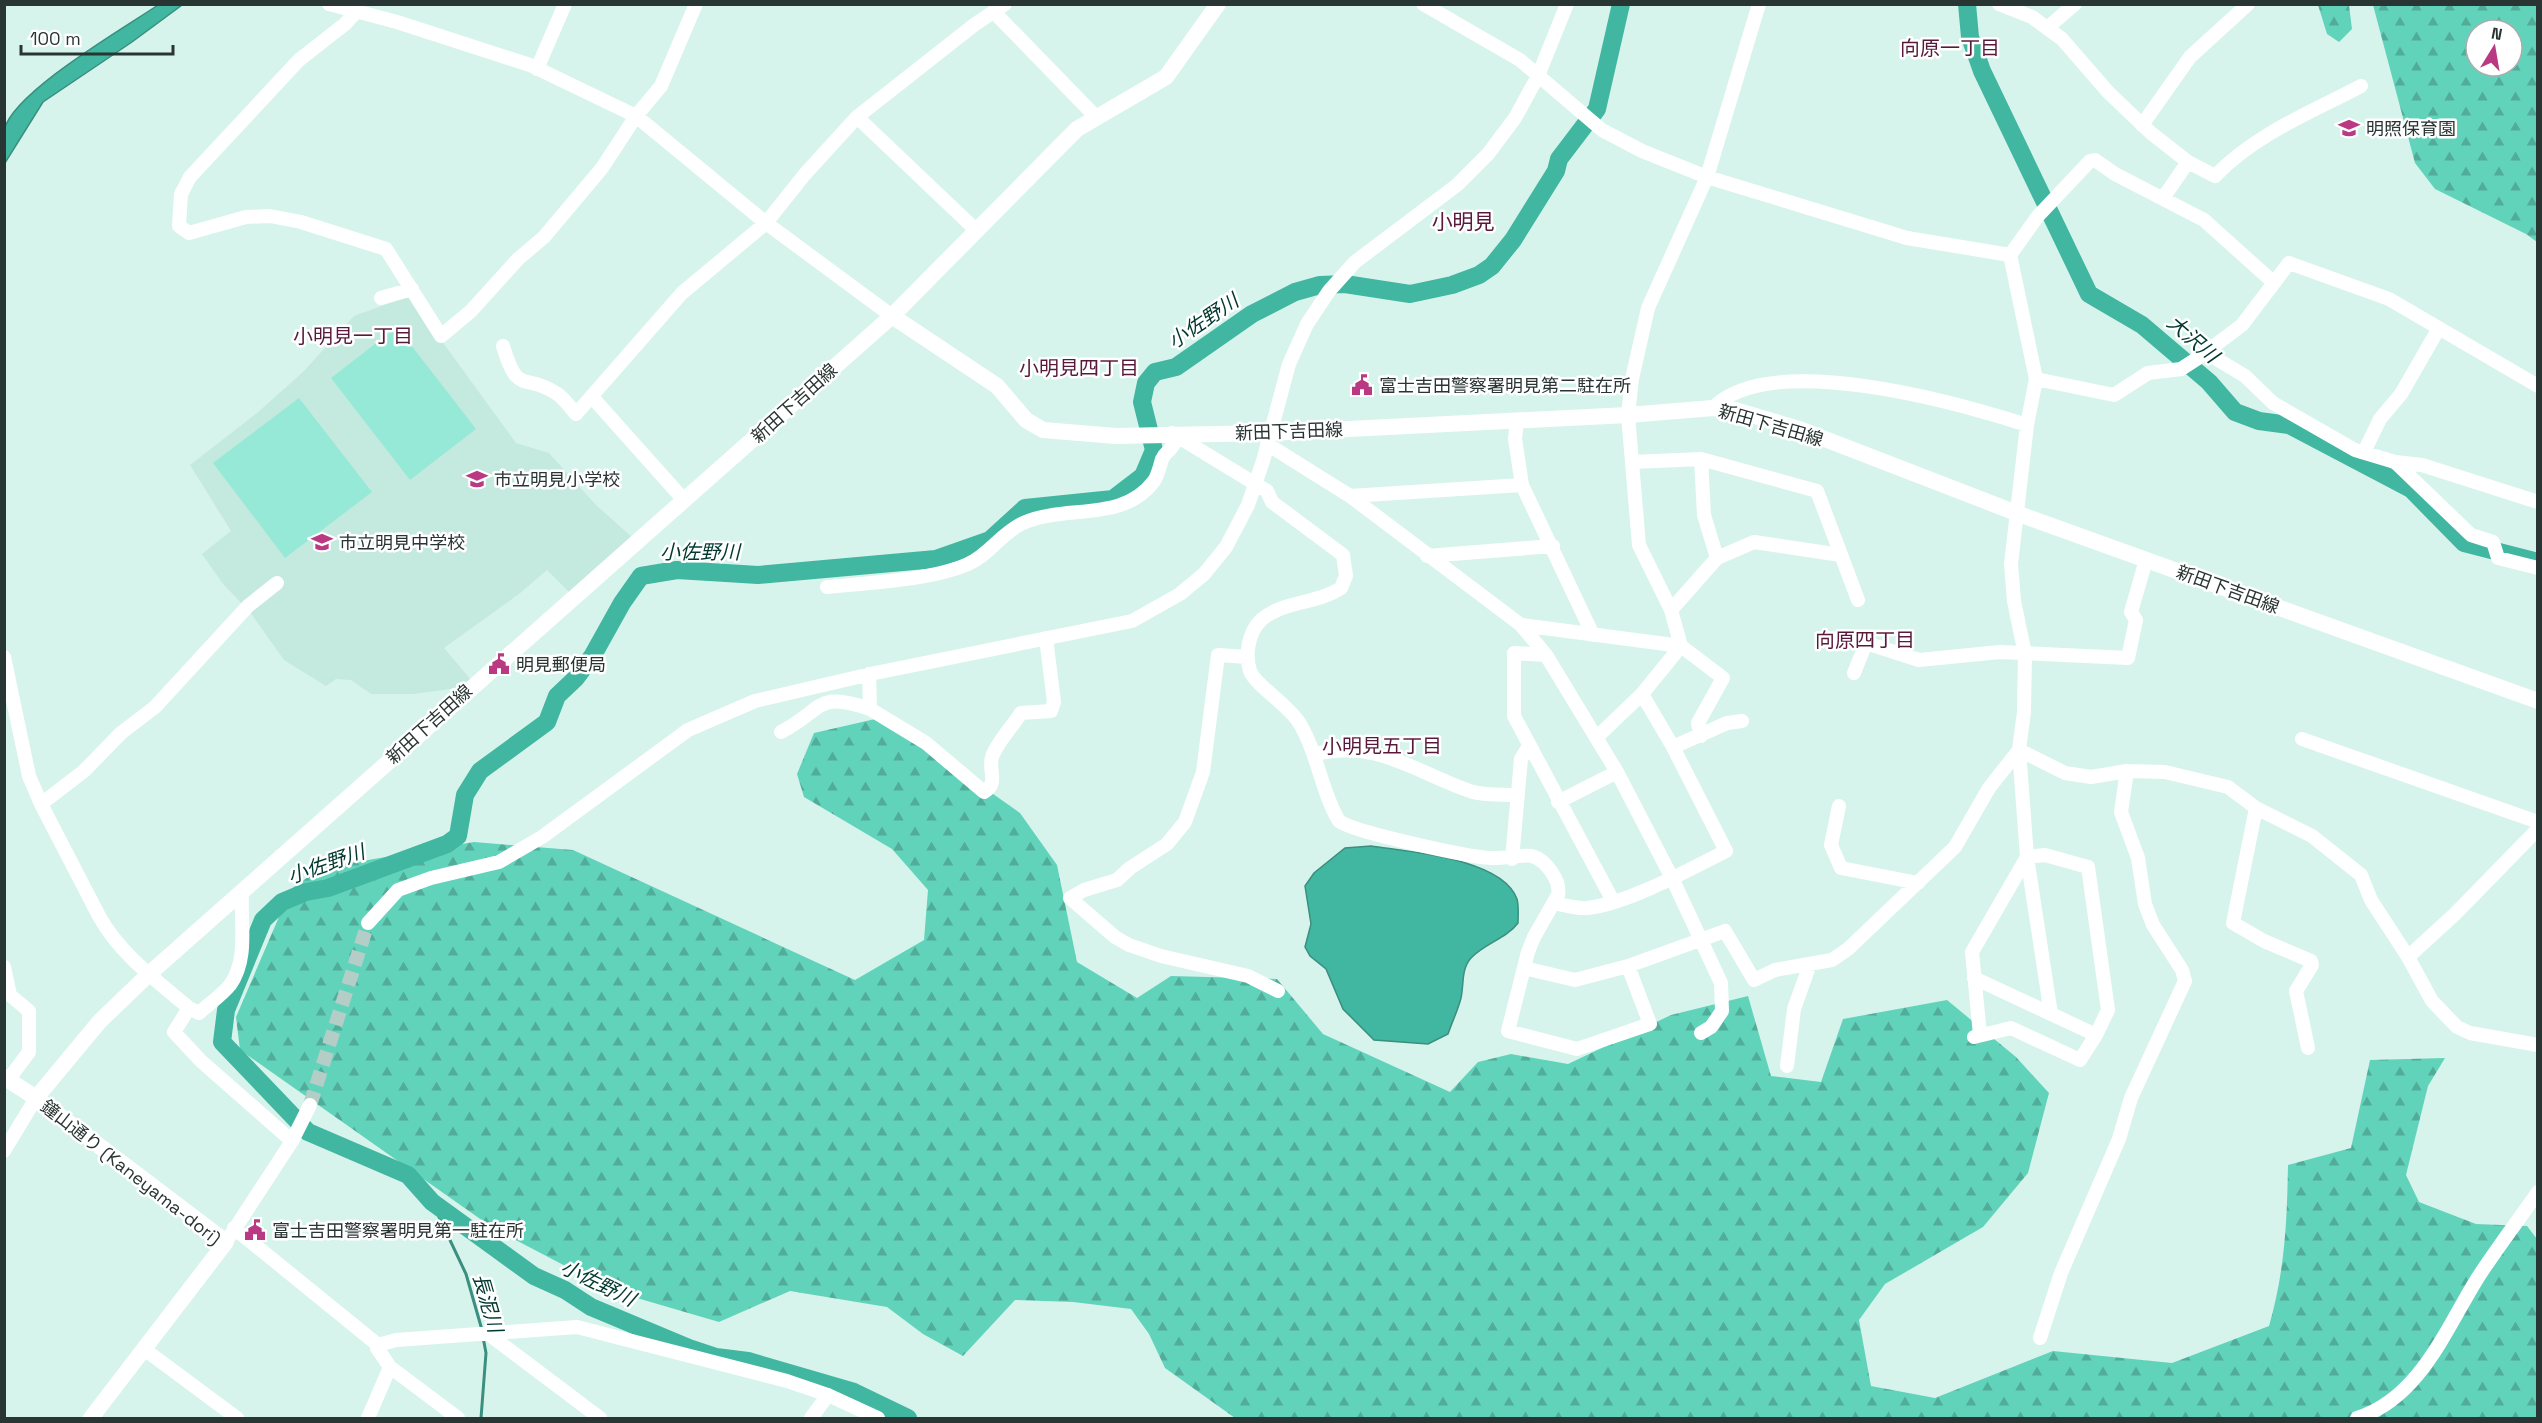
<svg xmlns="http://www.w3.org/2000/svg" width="2542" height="1423" viewBox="0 0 2542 1423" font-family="'Space Grotesk','Noto Sans JP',sans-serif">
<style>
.built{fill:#c4e9df}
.green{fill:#96e9d6}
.forest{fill:url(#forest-firs);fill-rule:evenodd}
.water{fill:#41b6a0;stroke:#3a8f7f;stroke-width:1.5}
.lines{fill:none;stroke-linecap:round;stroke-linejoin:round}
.stream{stroke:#3a8f7f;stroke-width:3}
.river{stroke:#41b6a0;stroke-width:18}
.minor-tunnel{stroke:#b4cec7;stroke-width:14;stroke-dasharray:14 7;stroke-linecap:butt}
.minor{stroke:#fff;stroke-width:14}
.major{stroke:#fff;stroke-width:16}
.labels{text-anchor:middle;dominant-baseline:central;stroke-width:5;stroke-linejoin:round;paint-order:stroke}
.poi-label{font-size:18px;fill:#293532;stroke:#fff;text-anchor:start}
.street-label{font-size:18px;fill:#293532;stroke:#fff}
.neighbourhood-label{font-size:20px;fill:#58193c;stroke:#fff}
.water-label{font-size:20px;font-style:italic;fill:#01382f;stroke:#fff}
.quarter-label{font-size:21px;fill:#58193c;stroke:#fff}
</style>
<defs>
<pattern id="forest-firs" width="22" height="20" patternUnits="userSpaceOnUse" patternTransform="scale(1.5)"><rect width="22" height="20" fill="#62d3bb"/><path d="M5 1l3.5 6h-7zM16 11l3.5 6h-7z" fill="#51ac99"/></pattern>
</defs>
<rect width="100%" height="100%" fill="#d7f4ec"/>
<path class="built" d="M409 296 516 443 549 453 596 505 634 539 570 593 547 570 519 594 444 648 472 681 459 688 413 694H371L351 680 336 679 326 686 284 660 250 612 223 584 202 554 231 531 190 465 257 413 303 372 354 316Z"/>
<path class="green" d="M397 327 476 429 410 480 331 378Z
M299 398 372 492 285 558 213 463Z"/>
<path class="forest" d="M2318 5H2349L2352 29 2339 42 2327 34Z
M2373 5H2537V242L2526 234 2435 189 2415 163ZM2476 30H2512V66H2476Z
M884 717 1020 813 1057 865 1077 962 1137 998 1171 976 1277 979 1323 1034 1450 1092 1478 1062 1511 1054 1568 1064 1671 1015 1748 996 1771 1076 1821 1082 1843 1019 1947 1000 2016 1057 2049 1093 2028 1173 1983 1227 1885 1284 1859 1320 1871 1386 1935 1398 2053 1351 2172 1363 2269 1326C2285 1270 2287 1222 2288 1165L2351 1148 2370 1060 2445 1058 2428 1086 2406 1175 2419 1202 2476 1224 2527 1226 2537 1239V1418H1235L1165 1368 1149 1334 1131 1309 1073 1302 1015 1300 963 1356 923 1334 887 1307 790 1291 719 1322 613 1291 493 1228 240 1050 236 1017 291 889 321 868 474 842 573 850 855 980 924 940 928 890 892 849 804 797 797 774 814 733Z"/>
<path class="water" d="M158 5H182L132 42 43 102 5 163C4 153 2 140 4 130 13 92 124 28 158 5Z
M1371 846C1409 852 1502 858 1517 899 1519 906 1518 916 1518 923 1506 939 1485 943 1471 958 1461 969 1464 985 1461 998 1458 1010 1452 1022 1448 1034L1428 1044 1374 1040 1343 1009 1326 969 1310 956 1305 947 1311 924 1305 886 1314 873 1345 848Z"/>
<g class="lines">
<path class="stream" d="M432 1202 466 1274 482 1330
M481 1418 486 1353 483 1337"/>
<path class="river" d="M1967 4 1970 37 1982 71 2089 294 2142 325 2209 382 2235 412 2259 421 2289 425 2411 489 2464 543 2538 562
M908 1418 854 1392 748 1361 716 1357 689 1348 591 1307 565 1290 534 1276 432 1202 408 1175 308 1132 222 1042 226 1010 263 920 282 902 306 892 328 888 447 844 458 836 465 795 480 771 547 722 557 696 576 678 593 655 622 603 641 576 677 570 758 575 936 559 990 540 1025 508 1113 499 1143 476 1154 450 1142 402 1146 383 1155 372 1176 367 1252 314 1295 292 1320 285 1345 284 1410 294 1452 285 1479 275 1492 266 1513 240 1556 171 1559 159 1597 109 1621 4"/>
<path class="minor-tunnel" d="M310 1105 368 923"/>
<path class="minor" d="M329 4 397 22 530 65 636 116 766 223 892 316
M1423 4 1520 60 1602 130 1642 151 1707 177 1907 238 2010 255
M1999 4 2032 17 2062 39 2108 92 2151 133 2188 162 2163 198
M356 12 345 24 299 60 190 177 181 194 179 226 189 233 246 217 270 216 301 222 386 249 441 336 471 311 518 259 544 237 602 168 636 116 661 86 696 4
M994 12 1097 118
M2047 28 2075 4
M537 69 565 4
M857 117 977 231
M2142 125 2190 57 2248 4
M2188 162 2215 176C2257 133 2310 113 2361 86
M381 298 412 289
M503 346C518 397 524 372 556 393 564 398 570 407 576 414L682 293 766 223 805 174 857 117 974 25 1005 4
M2205 352 2245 376 2273 403 2355 450 2395 462 2471 535 2493 542 2498 558 2538 568
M2036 379 2114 395 2148 373 2181 369 2198 358 2242 325 2289 263 2389 299 2538 386
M592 397 684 500
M1713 408C1770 349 1958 403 2027 425
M1517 420 1515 439 1522 485 1593 635
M1172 433 1267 491 1272 502 1343 555 1346 576 1341 588C1317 604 1282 601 1261 620 1248 633 1245 655 1250 671 1255 685 1290 706 1300 724 1318 754 1321 791 1339 821 1353 832 1468 857 1491 858 1502 859 1526 854 1532 856 1546 860 1561 881 1558 895L1534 937 1528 952 1508 1031 1577 1049 1650 1024 1628 966
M1267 444 1350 496 1521 625 1546 655 1617 772 1672 878 1721 983 1722 1011 1711 1027 1701 1033
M2364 452 2380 419 2401 394 2439 328
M1701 459 1704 515 1717 558
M1632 462 1701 459 1817 491 1858 600
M2395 462 2422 465 2538 502
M1350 496 1522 485
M1427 556 1553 546
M827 587C866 583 933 580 968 564 989 555 1001 533 1023 523 1066 504 1123 523 1154 481 1158 475 1160 466 1162 459 1166 450 1173 451 1177 437
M1671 610 1717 558 1754 542 1841 555
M1521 625 1681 646 1723 678 1698 723 1701 736
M1681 646 1671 610 1639 545 1628 415 1632 379 1648 308 1707 177 1759 4
M1546 655 1514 653V716L1613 901
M4 657 29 776 41 804 99 916C119 953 157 981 189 1008
M1247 657 1218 655 1203 772 1185 822 1167 844 1130 868 1117 880 1084 890 1070 898 1115 937 1129 945 1161 956 1248 976 1278 991
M1854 673 1866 643 1919 660 2000 652 2128 658 2136 620 2131 612 2146 560
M869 674 870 709 926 743 984 792C999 784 988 770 992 757 997 742 1013 726 1021 713L1051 711 1054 702 1046 638
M781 732C824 710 815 690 870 709
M1597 737 1642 694 1681 646
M2302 739 2538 822
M1673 747 1727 723 1742 721
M2019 750 2065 773 2091 777 2127 771 2165 772 2228 787 2256 808 2312 836 2361 875 2371 900 2408 957 2432 1001 2457 1027 2470 1033 2538 1045
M1315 754C1377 739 1415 772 1470 791 1483 796 1502 794 1516 795
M1558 802 1617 772
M41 804 84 771 121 733 155 707 248 606 277 583
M1839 806 1831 845 1841 868 1918 883
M2256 808 2233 923 2264 941 2311 961 2312 965 2296 991 2308 1048
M1512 859 1521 759 1529 746
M242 893C240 922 249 959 230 985 222 995 209 1004 199 1013L189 1008 174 1032 201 1061 292 1141
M1554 903C1564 905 1577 909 1587 908 1624 905 1691 869 1726 851L1673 747 1642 694
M368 923 398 890 431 878 499 862 542 837 688 730 755 701 875 673 1132 621 1180 594 1204 574 1226 547 1248 505 1263 461 1289 364 1307 324 1329 291 1355 262 1457 185 1488 154 1515 118 1538 76 1567 4
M2408 957 2455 914 2538 829
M4 967 10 995 29 1011V1052L8 1080
M1524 968 1575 980 1628 966 1725 931 1754 980 1775 970 1832 960 1848 949 1955 847 1989 788 2019 750
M1974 978 2096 1035
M2051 1014 2027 857 2019 750 2024 712 2025 654 2014 601 2011 564 2027 425 2036 379 2010 255 2038 216 2090 161 2095 160 2115 174 2204 220 2273 282
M1980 1035 1972 952 2027 857
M1974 1037 2011 1028 2080 1060 2096 1035 2108 1010 2088 867 2045 855 2027 857
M1787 1066 1794 1009 1810 964
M4 1151 36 1098
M234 1228 378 1345 377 1348 390 1367 458 1418
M230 1236 292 1141 310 1105
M487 1333 600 1418
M2040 1338 2061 1273 2119 1139 2131 1098 2185 981 2182 970 2153 925 2145 904 2138 858 2121 812 2127 771
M378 1345 396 1340 577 1327 787 1381 828 1395 878 1418
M144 1349 237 1418
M368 1418 390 1367
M811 1418 828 1395
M2357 1418C2419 1399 2446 1329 2477 1279 2496 1249 2518 1221 2538 1192"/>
<path class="major" d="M892 316 997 386 1026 420 1043 430 1116 436 1269 433 1628 415 1713 408 1735 410 1799 429 2019 514 2538 701
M4 1077 36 1098 226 1242 91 1418
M36 1098 100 1021 149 974 892 316 1077 129 1166 77 1218 4"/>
</g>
<defs>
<symbol id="school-bare" viewBox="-9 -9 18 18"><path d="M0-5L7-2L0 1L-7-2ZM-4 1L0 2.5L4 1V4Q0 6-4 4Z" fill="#ba3983" stroke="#fff" stroke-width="2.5" paint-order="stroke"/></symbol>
<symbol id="civic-bare" viewBox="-9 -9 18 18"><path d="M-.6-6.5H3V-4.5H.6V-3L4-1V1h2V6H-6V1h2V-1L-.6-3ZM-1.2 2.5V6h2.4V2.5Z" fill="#ba3983" stroke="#fff" stroke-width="2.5" paint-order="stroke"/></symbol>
</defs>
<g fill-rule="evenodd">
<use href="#school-bare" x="2334" y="113" width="30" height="30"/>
<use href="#civic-bare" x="1347" y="370" width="30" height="30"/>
<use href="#school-bare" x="462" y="464" width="30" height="30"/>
<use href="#school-bare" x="307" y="527" width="30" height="30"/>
<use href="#civic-bare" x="484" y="649" width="30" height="30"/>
<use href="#civic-bare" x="240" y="1215" width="30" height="30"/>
</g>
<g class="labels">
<g class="poi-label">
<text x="2366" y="128">明照保育園</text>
<text x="1379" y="385">富士吉田警察署明見第二駐在所</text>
<text x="494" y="479">市立明見小学校</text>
<text x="339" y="542">市立明見中学校</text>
<text x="516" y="664">明見郵便局</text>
<text x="272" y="1230">富士吉田警察署明見第一駐在所</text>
</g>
<g class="street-label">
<text transform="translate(794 403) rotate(-42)">新田下吉田線</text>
<text transform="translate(1771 425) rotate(16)">新田下吉田線</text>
<text transform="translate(1289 431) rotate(-2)">新田下吉田線</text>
<text transform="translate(2228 589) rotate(20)">新田下吉田線</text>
<text transform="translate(429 724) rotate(-42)">新田下吉田線</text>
<text transform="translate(131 1172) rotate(38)">鐘山通り (Kaneyama-dori)</text>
</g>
<g class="neighbourhood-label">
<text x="1950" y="48">向原一丁目</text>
<text x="353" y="336">小明見一丁目</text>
<text x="1079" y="368">小明見四丁目</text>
<text x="1865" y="640">向原四丁目</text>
<text x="1382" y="746">小明見五丁目</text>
</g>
<g class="water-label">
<text transform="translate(1203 321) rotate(-34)">小佐野川</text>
<text transform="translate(2193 339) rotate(41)">大沢川</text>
<text x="700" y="552">小佐野川</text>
<text transform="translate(326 864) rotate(-19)">小佐野川</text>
<text transform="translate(598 1283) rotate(26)">小佐野川</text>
<text transform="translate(488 1303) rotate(74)">長泥川</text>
</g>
<g class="quarter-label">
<text x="1463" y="221">小明見</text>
</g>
</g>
<rect width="2542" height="1423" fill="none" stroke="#293532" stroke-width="12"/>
<g transform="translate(2494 48) rotate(11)"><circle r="28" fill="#ffffff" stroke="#a9aead" stroke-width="1.5"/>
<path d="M0-4.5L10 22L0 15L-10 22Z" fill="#ba3983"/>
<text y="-9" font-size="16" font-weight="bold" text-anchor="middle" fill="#293532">N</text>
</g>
<path d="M21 45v9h152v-9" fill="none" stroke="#293532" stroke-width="3"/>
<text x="30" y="45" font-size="18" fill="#293532" stroke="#ffffff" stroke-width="4.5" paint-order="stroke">100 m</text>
</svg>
